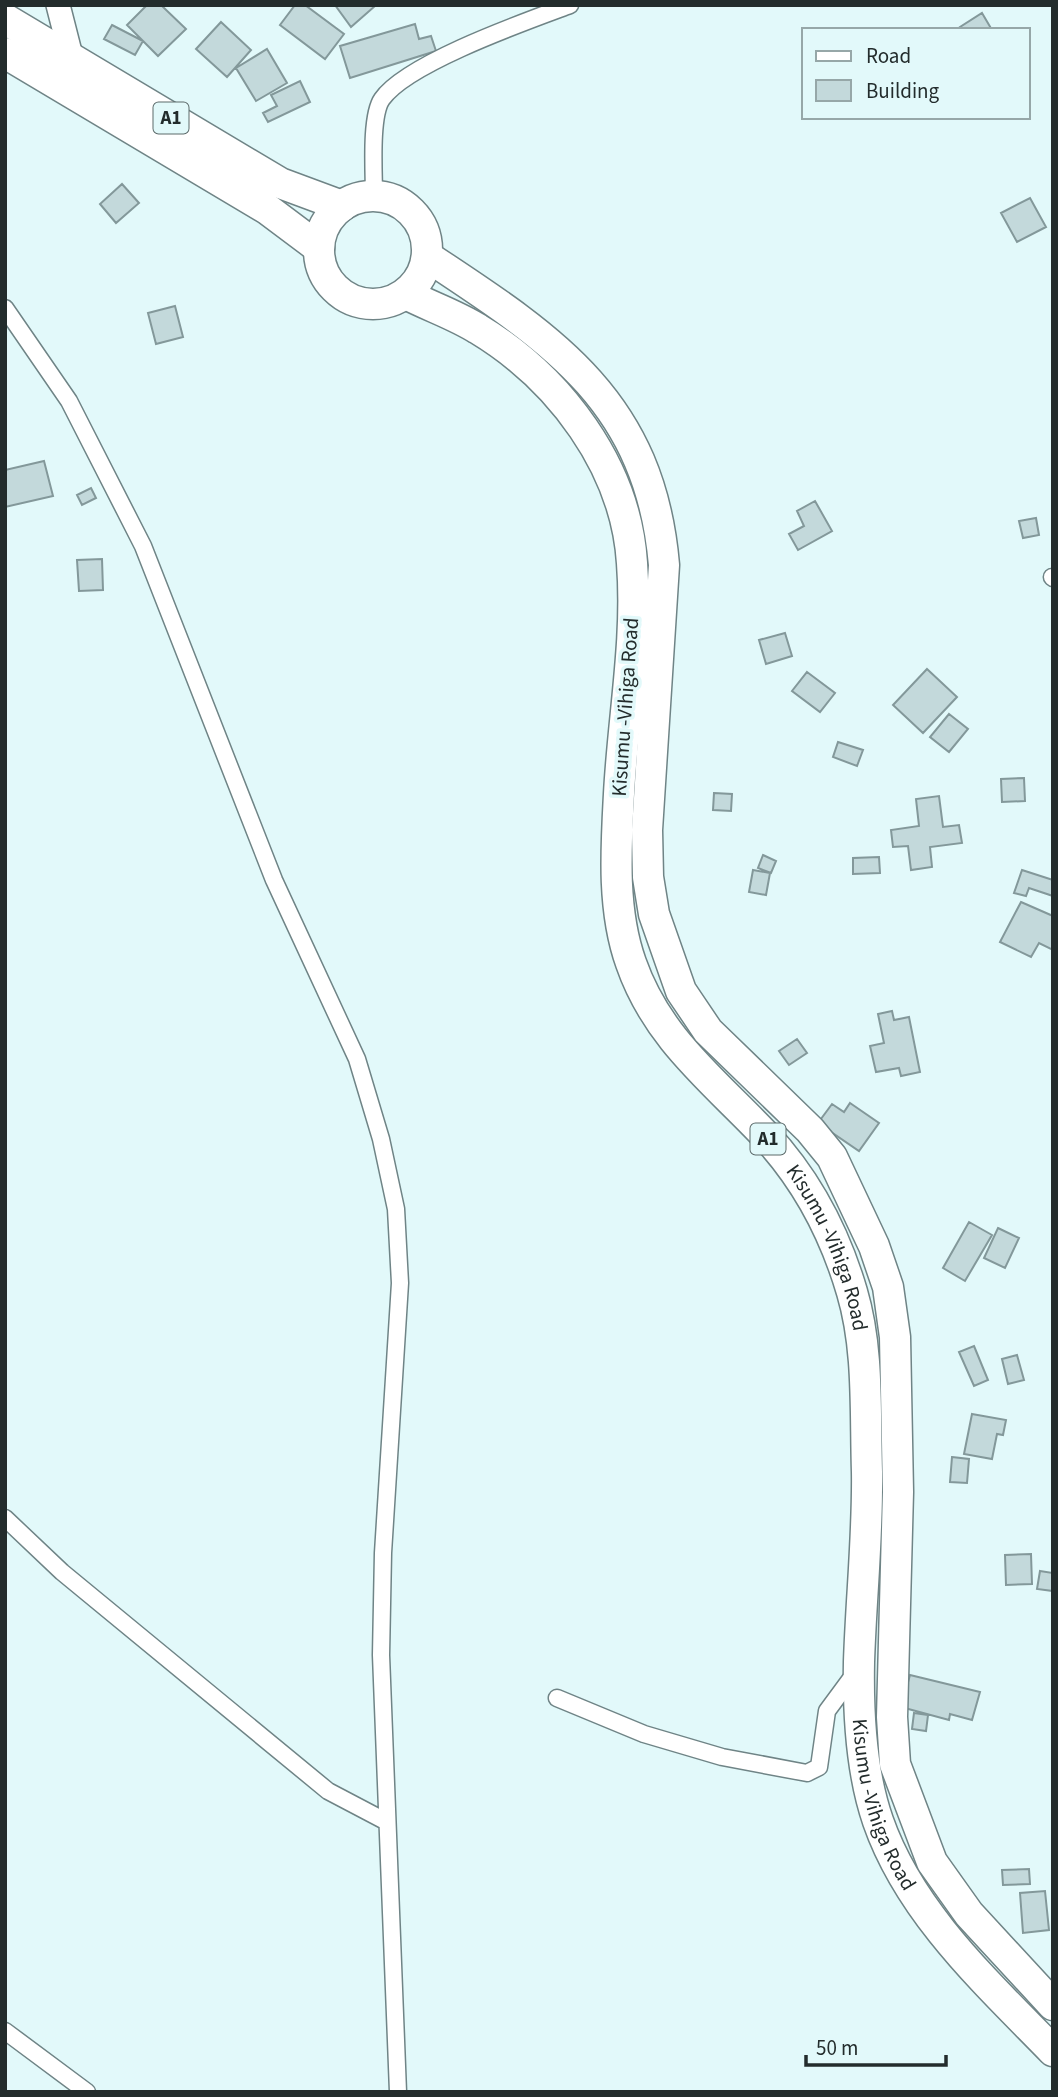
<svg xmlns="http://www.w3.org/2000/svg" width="1058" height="2097" viewBox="0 0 1058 2097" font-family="'Source Sans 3',sans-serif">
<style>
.building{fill:#c3d9db;stroke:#83989a;stroke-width:2}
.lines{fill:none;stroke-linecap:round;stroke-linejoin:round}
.street-casing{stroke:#6f8486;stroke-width:19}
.secondary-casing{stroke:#6f8486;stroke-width:26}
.highway-casing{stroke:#6f8486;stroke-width:33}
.street{stroke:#fff;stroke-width:16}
.secondary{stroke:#fff;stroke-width:23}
.highway{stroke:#fff;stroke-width:30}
.labels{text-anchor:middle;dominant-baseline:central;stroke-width:7;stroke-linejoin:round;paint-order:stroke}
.shield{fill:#e2f9fa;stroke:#5c6a6a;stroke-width:2}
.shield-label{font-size:19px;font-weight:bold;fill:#232c2c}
.street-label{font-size:21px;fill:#232c2c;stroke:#e2f9fa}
</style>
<rect width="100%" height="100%" fill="#e2f9fa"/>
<path class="building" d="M147 5H161L186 29 158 56 127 25Z
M295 5H305L344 34 325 59 280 25Z
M335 5H374L375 6 351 27Z
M982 13 992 30H962L960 27Z
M221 22 251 50 227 77 196 49Z
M415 24 419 39 431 36 436 51 350 78 340 46Z
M112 25 143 41 135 55 104 39Z
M267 49 287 83 256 101 236 68Z
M300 81 310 102 268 122 263 113 277 106 271 95Z
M122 184 139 203 116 223 100 204Z
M1030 198 1046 227 1017 242 1001 213Z
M175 306 183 337 156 344 148 313Z
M44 461 53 496 5 507V470Z
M91 488 96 498 82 505 77 495Z
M815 501 832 531 798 550 789 534 804 526 797 511Z
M1036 518 1039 535 1023 538 1019 521Z
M102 559 103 590 79 591 77 560Z
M785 633 792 656 766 664 759 640Z
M927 669 957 697 923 733 893 705Z
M807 672 835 693 820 712 792 691Z
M949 714 968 729 949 752 930 737Z
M838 742 863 750 857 766 833 757Z
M1024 778 1025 801 1002 802 1001 779Z
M714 793 732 794 731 811 713 810Z
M939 796 943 827 959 825 962 843 930 847 932 867 911 870 908 846 893 847 891 830 919 826 916 799Z
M763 855 776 861 771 873 758 868Z
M879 857 880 873 853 874V858Z
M753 870 770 873 766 895 749 892Z
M1022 870 1053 880V896L1029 888 1026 896 1014 893Z
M1021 902 1053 916V950L1039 943 1031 957 1000 942Z
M892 1011 894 1020 909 1017 920 1072 901 1076 899 1068 876 1072 870 1046 884 1043 878 1014Z
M797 1039 807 1053 789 1065 779 1051Z
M850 1103 879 1123 859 1151 818 1123 832 1104 844 1112Z
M969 1222 992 1235 965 1281 943 1268Z
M998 1228 1019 1238 1005 1268 984 1258Z
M974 1346 988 1380 974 1386 959 1352Z
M1017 1355 1024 1380 1008 1384 1002 1359Z
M972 1414 1006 1420 1003 1435 997 1434 992 1459 964 1454Z
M952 1457 969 1459 967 1483 950 1482Z
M1031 1554 1032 1584 1006 1585 1005 1555Z
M1040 1571 1053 1573V1591L1037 1589Z
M910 1675 980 1692 972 1720 950 1714 949 1720 901 1707Z
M914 1713 928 1715 926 1731 912 1729Z
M1029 1869 1030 1884 1003 1885 1002 1870Z
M1045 1891 1049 1930 1023 1933 1020 1893Z"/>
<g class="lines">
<defs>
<path id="street" d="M374 196C374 173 370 116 382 99 407 63 527 21 570 5
M5 308 69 401 143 546 274 880 357 1059 381 1139 396 1209 400 1283 383 1553 381 1655 398 2092
M1052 577 1053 578
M5 1518 62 1572 328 1791 387 1822
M557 1698 644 1734 722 1757 807 1773 819 1767 827 1711 858 1669
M5 2031 87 2092"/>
<path id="secondary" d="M58 5 72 60"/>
<g id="highway">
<path d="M5 19 280 183 342 206"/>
<path d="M5 53 267 209 319 248"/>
<circle cx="373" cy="250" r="54"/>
<path d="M428 257C554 340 650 402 664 565L647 830 648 877 654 914 681 991 708 1031 810 1130 832 1157 874 1246 888 1287 895 1337 898 1492 892 1717 895 1764 932 1862 969 1914 1053 2005"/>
<path id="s1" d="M406 294C429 306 456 315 478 329 559 378 626 466 632 563 638 640 623 717 619 794 616 849 612 910 631 963 657 1038 713 1080 765 1135 806 1179 835 1234 852 1292 869 1349 865 1412 867 1472 868 1535 861 1599 859 1662 858 1714 861 1772 878 1821 910 1913 987 1983 1053 2051"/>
</g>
</defs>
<use href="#street" class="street-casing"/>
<use href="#secondary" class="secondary-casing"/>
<use href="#highway" class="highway-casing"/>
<use href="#street" class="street"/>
<use href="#secondary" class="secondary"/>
<use href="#highway" class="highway"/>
</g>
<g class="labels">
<g class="shield">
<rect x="153.5" y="102.5" width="35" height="31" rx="5"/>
<rect x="750.5" y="1123.5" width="35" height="31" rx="5"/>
</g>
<g class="shield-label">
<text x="171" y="118">A1</text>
<text x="768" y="1139">A1</text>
</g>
<g class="street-label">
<text transform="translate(625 707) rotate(-86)">Kisumu -Vihiga Road</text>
<text stroke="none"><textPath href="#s1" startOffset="1124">Kisumu -Vihiga Road</textPath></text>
<text stroke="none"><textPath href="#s1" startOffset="1692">Kisumu -Vihiga Road</textPath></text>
</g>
</g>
<rect width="1058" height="2097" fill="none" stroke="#232c2c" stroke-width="14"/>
<rect x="802" y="28" width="228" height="91" fill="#e2f9fa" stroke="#96a7a8" stroke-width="2"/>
<rect x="816" y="51" width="35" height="10" fill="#ffffff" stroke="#96a7a8" stroke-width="2"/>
<text x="866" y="63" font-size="21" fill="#232c2c">Road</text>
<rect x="816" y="80" width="35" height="21" fill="#c3d9db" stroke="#96a7a8" stroke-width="2"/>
<text x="866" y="98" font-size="21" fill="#232c2c">Building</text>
<path d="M806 2055v10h140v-10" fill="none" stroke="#232c2c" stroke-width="3.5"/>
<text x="816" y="2055" font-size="21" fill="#232c2c" stroke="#e2f9fa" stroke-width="5" paint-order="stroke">50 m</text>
</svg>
